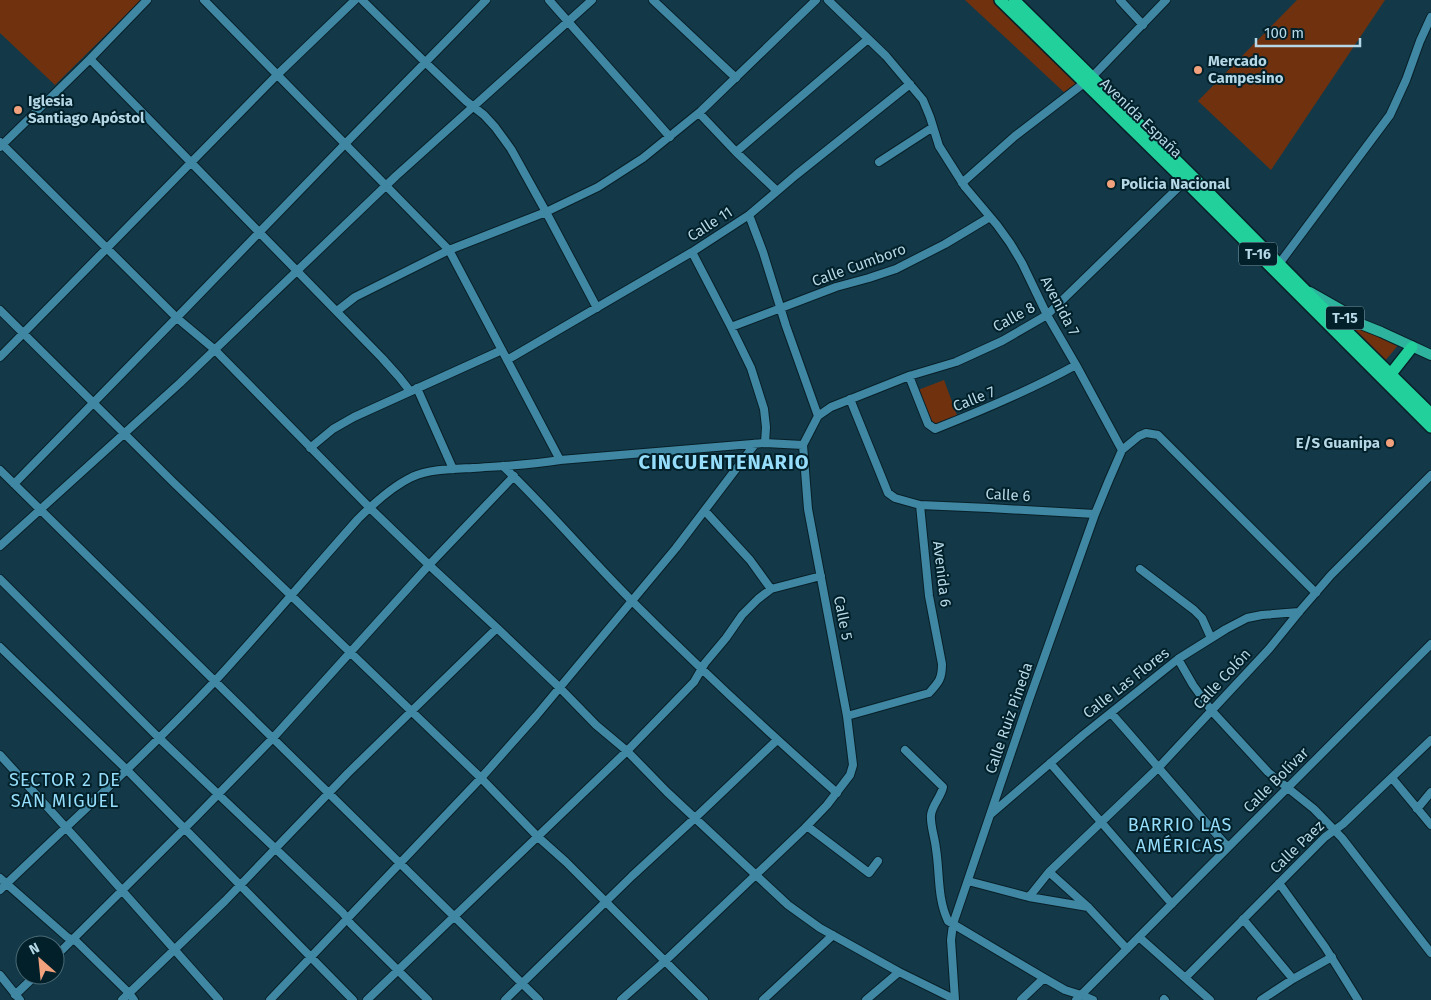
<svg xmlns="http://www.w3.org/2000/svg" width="1431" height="1000" viewBox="0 0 1431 1000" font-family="'Fira Sans',sans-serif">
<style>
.green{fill:#70310f}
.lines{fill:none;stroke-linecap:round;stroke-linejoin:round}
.minor-casing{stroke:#081f28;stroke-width:10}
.major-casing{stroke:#081f28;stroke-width:12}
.highway-casing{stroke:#081f28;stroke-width:14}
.minor{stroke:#3f87a2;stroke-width:8}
.major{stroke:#2db39e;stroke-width:10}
.highway{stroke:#21d09b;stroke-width:11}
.poi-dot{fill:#f1a17c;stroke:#01202a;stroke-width:2}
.labels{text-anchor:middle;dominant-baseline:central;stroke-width:4;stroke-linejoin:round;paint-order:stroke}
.shield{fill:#01202a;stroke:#7fa0ae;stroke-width:1}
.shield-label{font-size:14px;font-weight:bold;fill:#b5d7e6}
.poi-label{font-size:15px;font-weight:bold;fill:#b5d7e6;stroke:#01202a;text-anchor:start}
.street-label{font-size:15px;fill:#b5d7e6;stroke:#01202a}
.quarter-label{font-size:18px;letter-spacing:1px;fill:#95ddfa;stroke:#01202a}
.district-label{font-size:20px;font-weight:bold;letter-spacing:1px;fill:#95ddfa;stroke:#01202a}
</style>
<rect width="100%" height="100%" fill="#133948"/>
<path class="green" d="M0 0H141L55 85 0 33Z
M965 0H999L1083 83 1067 95Z
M1297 0H1385L1271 170 1198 101Z
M1345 322 1400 343 1384 362Z
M944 380 958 418 932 428 918 390Z"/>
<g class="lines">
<defs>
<path id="minor" d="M204 0 449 250 560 460
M362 0 426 63 466 101 484 115 495 127 511 149 546 212 597 308
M549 0 670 137
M653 0 736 78
M828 0 886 56 923 100 930 117 939 146 965 187 997 225 1010 243 1022 263 1047 315 1076 365 1122 450
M1120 0 1143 25
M90 59 382 358 399 377 410 391
M699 113 736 152 777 191
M0 142 177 318 214 349 370 508 429 565 497 628 559 687 596 725 627 751 667 792 788 905 820 928 899 972 954 999
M0 147 90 59 147 0
M736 152 868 39
M879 162 933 127
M962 183 1015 136 1092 77 1166 0
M749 215 763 252 786 326 818 416 803 445
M692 252 731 327 751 368 764 409 766 427 765 443
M1279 264 1390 115 1406 80 1420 41 1431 17
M0 310 174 483 481 778 538 837 566 862 704 1000
M337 311 355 297 449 250 546 212 598 187 643 158 701 111 816 0
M731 327 836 287 869 278 896 269 945 244 990 217
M0 357 277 75 355 0
M507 360 692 252 749 215 796 175 910 84
M909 376 928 424 935 429C983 410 1031 390 1076 365
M417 388 453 469
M818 416 831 407 909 376 956 362 1002 341 1047 315 1185 181
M310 448 333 429 354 417 502 350
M503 466C548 509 588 557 632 601 698 667 767 731 837 793
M0 470 539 1000
M14 484C124 372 234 259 343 146 391 97 439 49 486 0
M920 505 989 508 1095 514
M705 511 750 560 771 589
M0 546 180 383 396 176 592 0
M1140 569 1194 610 1202 618 1211 638
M0 579 159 738 343 913 351 924 428 1000
M0 647 126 769 353 1000
M1178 659 1193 685 1211 710 1268 772 1314 809 1342 838 1431 953
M1111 713C1150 757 1188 803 1228 847
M847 716 929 693C939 682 942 679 942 664L929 596 920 505 895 498 888 493 850 399
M905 750 943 787C941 797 932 805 931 815 930 825 935 838 936 849 940 873 937 898 948 921L1044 978 1065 990 1081 995 1093 1000
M0 755 80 843 219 1000
M1050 763 1172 904
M1392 778 1431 825
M1417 809 1431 792
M991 814 1083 735 1178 659 1226 629 1247 618 1262 615 1299 612
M807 826 869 873 878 861
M1049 872 1088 907 1127 949
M0 878 67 937 77 942 129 993 134 1000
M968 881 1029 897 1088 907
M1279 883 1325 947 1358 1000
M0 890C72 821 146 754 215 681 264 628 310 573 358 519 373 504 393 486 412 477 430 469 453 469 473 468 502 466 531 465 560 460L765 443 803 445
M1029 897 1049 872 1159 767 1269 649 1299 612 1331 575 1431 475
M1243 919 1293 979
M1139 937 1210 1000
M55 957 195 818 273 738 429 565 514 476
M0 975 20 1000
M1185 978 1325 837 1343 824 1431 740
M15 995 36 975
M1164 999 1165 1000
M122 1000 225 901 348 773 497 628
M270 1000 481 778 536 716 676 548 755 444
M367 1000 627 751 694 682 705 663 726 638 742 615 758 599 771 589 821 576
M505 1000 632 876 695 818 777 740
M621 1000 665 961 803 830 827 805 850 775 853 765 847 716 808 509 803 445
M763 1000 833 935
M866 1000 899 972
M955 1000 951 940 953 924 1029 700 1095 514 1109 480 1122 450 1139 436 1146 433 1158 435 1316 593
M1021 1000 1044 978
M1076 1000 1431 644
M1261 1000 1293 979 1332 957"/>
<path id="major" d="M1310 292 1347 313
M1326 310 1381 332 1431 355"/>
<path id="highway" d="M1000 0 1185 181 1431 427
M1014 0 1191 175 1302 287 1431 414
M1390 375 1412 347"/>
</defs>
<use href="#minor" class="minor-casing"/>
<use href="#major" class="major-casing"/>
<use href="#highway" class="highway-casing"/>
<use href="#minor" class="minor"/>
<use href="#major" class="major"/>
<use href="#highway" class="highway"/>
</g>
<g class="poi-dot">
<circle cx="1198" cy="70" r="5"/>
<circle cx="18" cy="110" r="5"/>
<circle cx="1111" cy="184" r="5"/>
<circle cx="1390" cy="443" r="5"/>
</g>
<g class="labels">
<g class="shield">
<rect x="1239" y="242.5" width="38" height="23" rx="4"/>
<rect x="1326" y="306.5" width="38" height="23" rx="4"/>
</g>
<g class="shield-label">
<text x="1258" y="254">T-16</text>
<text x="1345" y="318">T-15</text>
</g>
<g class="poi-label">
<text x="1208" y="61">Mercado<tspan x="1208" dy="17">Campesino</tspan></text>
<text x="28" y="101">Iglesia<tspan x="28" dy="17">Santiago Apóstol</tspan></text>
<text x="1121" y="184">Policia Nacional</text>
<text x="1380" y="443" text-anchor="end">E/S Guanipa</text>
</g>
<g class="street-label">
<text transform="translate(1141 118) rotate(44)">Avenida España</text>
<text transform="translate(710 224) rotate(-33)">Calle 11</text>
<text transform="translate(859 265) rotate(-20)">Calle Cumboro</text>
<text transform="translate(1060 306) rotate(62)">Avenida 7</text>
<text transform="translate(1014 317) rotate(-29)">Calle 8</text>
<text transform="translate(974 399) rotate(-22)">Calle 7</text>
<text transform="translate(1008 495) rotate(3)">Calle 6</text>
<text transform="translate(942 574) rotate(83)">Avenida 6</text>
<text transform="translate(843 618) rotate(79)">Calle 5</text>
<text transform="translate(1222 679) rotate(-47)">Calle Colón</text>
<text transform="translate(1126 683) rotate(-38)">Calle Las Flores</text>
<text transform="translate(1009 718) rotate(-71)">Calle Ruiz Pineda</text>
<text transform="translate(1276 780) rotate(-45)">Calle Bolívar</text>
<text transform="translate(1297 847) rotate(-44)">Calle Paez</text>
</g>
<g class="quarter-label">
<text x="65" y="780">SECTOR 2 DE<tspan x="65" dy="21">SAN MIGUEL</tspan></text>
<text x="1180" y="825">BARRIO LAS<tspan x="1180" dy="21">AMÉRICAS</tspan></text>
</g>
<g class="district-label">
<text x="724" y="462">CINCUENTENARIO</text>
</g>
</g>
<g transform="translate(40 960) rotate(333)"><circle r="24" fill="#01202a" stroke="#496975"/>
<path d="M0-4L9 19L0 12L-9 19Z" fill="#f1a17c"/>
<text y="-8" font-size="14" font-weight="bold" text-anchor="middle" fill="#b5d7e6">N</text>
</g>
<path d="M1256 38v8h104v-8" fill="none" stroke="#b5d7e6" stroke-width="2.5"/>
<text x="1264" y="38" font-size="15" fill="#b5d7e6" stroke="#01202a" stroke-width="4" paint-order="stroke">100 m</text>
</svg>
